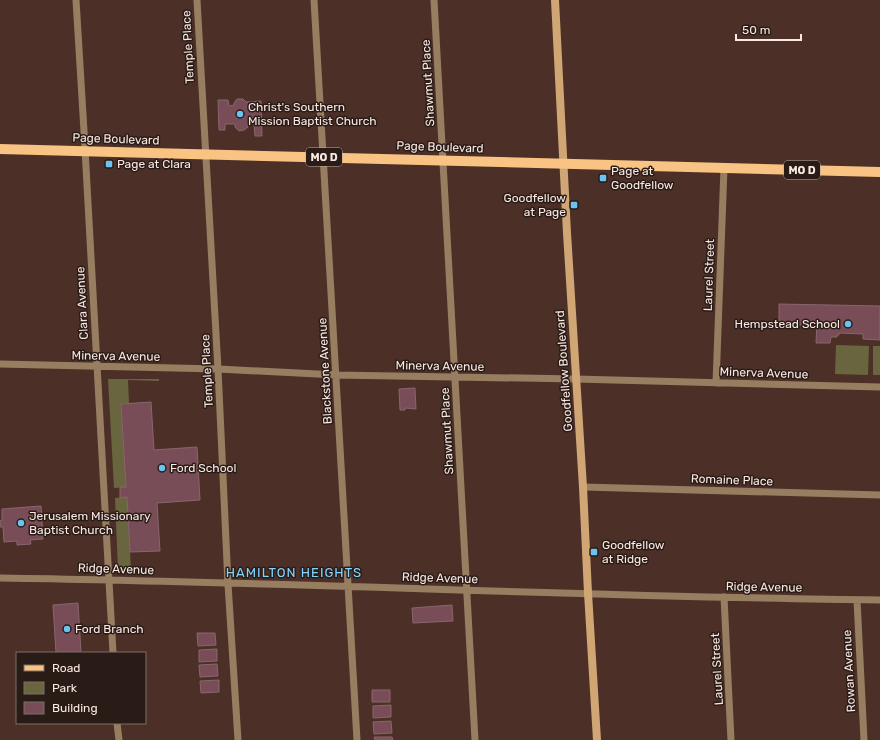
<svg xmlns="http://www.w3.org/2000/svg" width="880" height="740" viewBox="0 0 880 740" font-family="Rubik,sans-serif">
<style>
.green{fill:#68653f}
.building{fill:#794d57;stroke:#88666d}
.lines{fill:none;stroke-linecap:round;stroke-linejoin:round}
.street{stroke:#987e60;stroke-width:7}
.secondary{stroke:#cfa674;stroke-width:8}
.primary{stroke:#f9c483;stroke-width:10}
.poi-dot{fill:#6ac3f1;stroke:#291c17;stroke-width:1.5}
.labels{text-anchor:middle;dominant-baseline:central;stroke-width:3;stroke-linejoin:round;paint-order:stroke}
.shield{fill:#291c17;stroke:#bcaba5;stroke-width:1}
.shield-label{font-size:11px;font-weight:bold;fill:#fbe8e2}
.street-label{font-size:12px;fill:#fbe8e2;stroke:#291c17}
.poi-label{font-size:12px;fill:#fbe8e2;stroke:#291c17;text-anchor:start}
.neighbourhood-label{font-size:13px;letter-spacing:1px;fill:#83d4ff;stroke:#291c17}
</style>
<rect width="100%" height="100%" fill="#4c3027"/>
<path class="green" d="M836 345 869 346 868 375 835 374Z
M873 346H880V375H873Z
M108 379H159V381L128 380 129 403 121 404 126 487 114 488Z
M127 497 131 570H118L115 498Z"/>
<path class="building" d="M237 99H243L246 102 261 101 262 136H255L254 123H248V127L244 130 239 131 235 127V124H225V130H219L218 100H228L229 106 234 105V103Z
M779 304 880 306V340L863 339V334L839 333V335H837V337H831L830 343H816L817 323H811V325H779Z
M415 388 416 409 405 408V410H400L399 389Z
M151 402 154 450 197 447 200 500 157 503 160 551 130 552 127 497 120 498V487H126L121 404Z
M41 506 43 539 30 540 31 544 17 545V541L4 542 3 527H0V521L2 520V509Z
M78 603 81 653H56L53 605Z
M452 605 453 621 413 623 412 608Z
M197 633H215L216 645 198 646Z
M217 649V661L199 662V650Z
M217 664 218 676 200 677 199 665Z
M219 680V692L201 693 200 681Z
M372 690H390V702H372Z
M391 705V717L373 718V706Z
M391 721 392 733 374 734 373 722Z
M374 737H392L393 740H375Z"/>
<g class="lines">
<path class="street" d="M76 0 84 131 113 653
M197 0 218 369 228 584 238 740
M314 0 357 740
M434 0 475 740
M0 364 218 369 337 375 576 379 880 387
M716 383 724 168
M583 487 880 495
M0 578C293 582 587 597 880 600
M724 597 731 740
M857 600 864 740
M117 723 119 740"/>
<path class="secondary" d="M555 0 567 233 583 487 588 593 597 740"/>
<path class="primary" d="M0 149 880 172"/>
</g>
<g class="poi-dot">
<circle cx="240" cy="114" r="4"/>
<rect x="105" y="160" width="8" height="8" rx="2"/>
<rect x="599" y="174" width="8" height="8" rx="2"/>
<rect x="570" y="201" width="8" height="8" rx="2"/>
<circle cx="848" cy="324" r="4"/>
<circle cx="162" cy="468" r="4"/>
<circle cx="21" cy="523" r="4"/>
<rect x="590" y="548" width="8" height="8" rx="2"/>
<circle cx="67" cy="629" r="4"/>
</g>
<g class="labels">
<g class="shield">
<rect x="306" y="148" width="36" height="18" rx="3"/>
<rect x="784" y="161" width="36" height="18" rx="3"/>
</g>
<g class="shield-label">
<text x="324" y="157">MO D</text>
<text x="802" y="170">MO D</text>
</g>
<g class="street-label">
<text transform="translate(188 47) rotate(-93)">Temple Place</text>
<text transform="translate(428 83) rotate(-93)">Shawmut Place</text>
<text transform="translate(116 139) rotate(2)">Page Boulevard</text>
<text transform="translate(440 147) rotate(2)">Page Boulevard</text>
<text transform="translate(709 275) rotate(-88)">Laurel Street</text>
<text transform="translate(82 303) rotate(-93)">Clara Avenue</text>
<text transform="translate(116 356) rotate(1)">Minerva Avenue</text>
<text transform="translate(440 366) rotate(1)">Minerva Avenue</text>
<text transform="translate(207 371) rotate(-93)">Temple Place</text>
<text transform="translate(325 371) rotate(-93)">Blackstone Avenue</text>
<text transform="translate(564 371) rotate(-94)">Goodfellow Boulevard</text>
<text transform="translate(764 373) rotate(2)">Minerva Avenue</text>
<text transform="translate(447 431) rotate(-93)">Shawmut Place</text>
<text transform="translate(732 480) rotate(2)">Romaine Place</text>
<text transform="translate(116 569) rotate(2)">Ridge Avenue</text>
<text transform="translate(440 578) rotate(2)">Ridge Avenue</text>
<text transform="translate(764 587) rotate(1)">Ridge Avenue</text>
<text transform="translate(717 669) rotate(-93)">Laurel Street</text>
<text transform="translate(849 671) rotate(-93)">Rowan Avenue</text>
</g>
<g class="poi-label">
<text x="248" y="107">Christ's Southern<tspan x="248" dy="14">Mission Baptist Church</tspan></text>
<text x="117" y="164">Page at Clara</text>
<text x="611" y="171">Page at<tspan x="611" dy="14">Goodfellow</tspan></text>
<text x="566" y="198" text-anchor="end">Goodfellow<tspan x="566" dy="14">at Page</tspan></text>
<text x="840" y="324" text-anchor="end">Hempstead School</text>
<text x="170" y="468">Ford School</text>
<text x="29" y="516">Jerusalem Missionary<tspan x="29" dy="14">Baptist Church</tspan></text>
<text x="602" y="545">Goodfellow<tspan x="602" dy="14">at Ridge</tspan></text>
<text x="75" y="629">Ford Branch</text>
</g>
<g class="neighbourhood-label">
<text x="294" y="572">HAMILTON HEIGHTS</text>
</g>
</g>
<rect x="16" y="652" width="130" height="72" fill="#291c17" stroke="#7d6e68"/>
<rect x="24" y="665" width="20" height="6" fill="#f9c483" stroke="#7d6e68"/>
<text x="52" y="672" font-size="12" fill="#fbe8e2">Road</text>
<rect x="24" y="682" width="20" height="12" fill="#68653f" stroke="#7d6e68"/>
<text x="52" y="692" font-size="12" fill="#fbe8e2">Park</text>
<rect x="24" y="702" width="20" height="12" fill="#794d57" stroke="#7d6e68"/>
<text x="52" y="712" font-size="12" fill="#fbe8e2">Building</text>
<path d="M736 34v6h65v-6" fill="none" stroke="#fbe8e2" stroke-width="2"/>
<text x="742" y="34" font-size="12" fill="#fbe8e2" stroke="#291c17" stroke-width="3" paint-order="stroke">50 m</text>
</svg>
